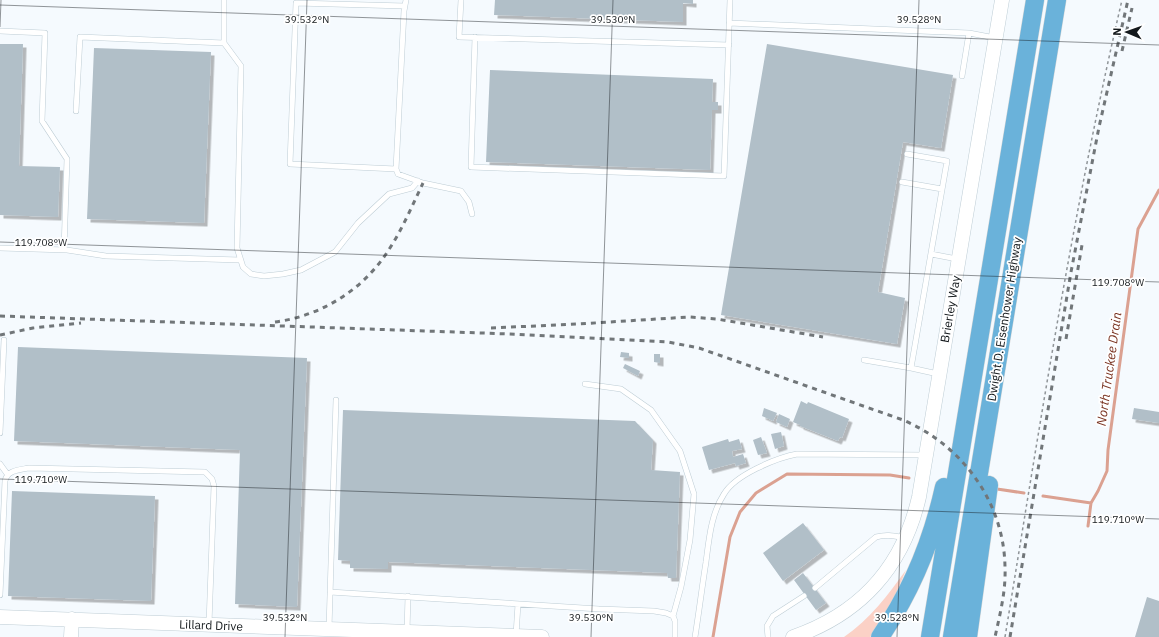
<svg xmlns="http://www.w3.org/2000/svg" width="1159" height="637" viewBox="0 0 1159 637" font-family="'IBM Plex Sans',sans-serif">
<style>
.green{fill:#fbd1c6}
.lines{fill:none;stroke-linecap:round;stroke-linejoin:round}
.stream{stroke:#dba191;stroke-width:3}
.building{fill:#b1bfc8;filter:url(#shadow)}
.lane-casing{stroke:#becdd5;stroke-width:6}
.secondary-casing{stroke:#becdd5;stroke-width:15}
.highway-casing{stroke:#d5d6d6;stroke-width:19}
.path{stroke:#8f9498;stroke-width:1.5;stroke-dasharray:3 3;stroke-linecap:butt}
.lane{stroke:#fff;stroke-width:5}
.secondary{stroke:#fff;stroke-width:14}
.highway{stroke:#6ab2da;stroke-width:18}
.rail{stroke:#717679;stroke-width:3;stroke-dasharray:5 5;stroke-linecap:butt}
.ticks{fill:none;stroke:#14191c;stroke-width:1;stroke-opacity:0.45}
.labels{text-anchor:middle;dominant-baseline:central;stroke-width:3.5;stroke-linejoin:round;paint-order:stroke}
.street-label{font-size:12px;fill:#14191c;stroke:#fff}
.water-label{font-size:13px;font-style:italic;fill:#7a3422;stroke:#fff}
.ticks-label{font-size:10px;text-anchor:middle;fill:#14191c;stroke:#fff;stroke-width:3.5;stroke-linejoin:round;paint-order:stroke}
</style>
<defs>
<filter id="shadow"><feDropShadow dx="3.5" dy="3.5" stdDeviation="0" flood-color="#0004"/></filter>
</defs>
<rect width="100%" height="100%" fill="#f5fafe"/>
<path class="green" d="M906 570 893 601 870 637H844C870 619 888 595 906 570Z"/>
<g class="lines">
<path class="stream" d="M997 489 1024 493
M1043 496 1091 503
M1088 526 1091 503 1098 491 1107 471 1108 450 1138 229 1159 190
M713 637 730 537 740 512 756 493 787 474 890 475 909 478"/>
</g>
<path class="building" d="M495 0H693V4L683 3V22L494 15Z
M0 44H23L19 166 60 167 58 217 0 215Z
M767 44 953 75 941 148 903 142 878 292 905 298 897 344 721 315Z
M94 48 211 52 204 223 87 219Z
M490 70 713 79 712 102H718V110H712L710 170 486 162Z
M18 347 307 358 297 607 235 604 240 450 14 441Z
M621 352 629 353V358L620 357Z
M654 354H660V363L654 362Z
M625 364 640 371 638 376 623 368Z
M801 401 807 404 808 402 849 419 842 438 840 437 838 441 800 426V425L793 422Z
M764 408 777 413 773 421 762 416Z
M1134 408 1159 412V423L1132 419Z
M343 410 635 421 653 440 651 470 680 472 676 578H668L667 573 388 562V569L350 568V561L338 560Z
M779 414 790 419 787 427 776 422Z
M781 432 784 446 775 449 771 434Z
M761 437 767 453 758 455 753 440Z
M728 439 729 442 739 439 742 449 732 451 733 457 743 454 746 463 736 466 735 463 709 470 702 447Z
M12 491 155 496 151 601 8 596Z
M803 523 824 550 783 581 763 553Z
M803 573 826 603 816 610 794 580Z
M1147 597 1159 601V637H1135Z"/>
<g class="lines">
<defs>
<path id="lane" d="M461 0 459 37 729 45
M405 6 296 3 290 164 396 169 404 11 406 0
M729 23 969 33 995 38
M0 31 45 33 42 121 67 159 64 250
M475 37 471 167 724 176 730 0
M224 43 241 66 237 248 243 267 251 274 264 276 283 274 301 270 335 252 358 223 389 194 412 188 418 181
M962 76 969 33
M76 111 80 37 224 43V0
M907 154 947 161 911 368 938 374
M396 169 398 174 423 183 461 191 469 202 472 214
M902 182 942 189
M0 248 67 250 106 256 240 260
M931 254 957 259
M864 360 911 368
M585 384 621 389 651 410 680 451 694 494 690 540 681 587 673 616
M0 433 4 340
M0 464 8 475
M815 588 876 537C887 534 894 536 905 538
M330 592 599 609 654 611 666 613 673 616 675 621V637
M0 595 5 481C7 470 19 470 29 468L205 472 212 479 214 486 209 624
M329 628 336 400
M407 631 408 596
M516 635 518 604
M695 637C699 612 702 587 706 562 709 539 711 514 724 494 735 475 776 458 797 454L925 455
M768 637 767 626 773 616 804 596"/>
<path id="secondary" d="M0 617 542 637
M71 637 72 619
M793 637C860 614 903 567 919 497L1002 0"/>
<path id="highway" d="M880 637C911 592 932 541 944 487
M930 637 1035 0
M952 637 1057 0
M968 637 989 485"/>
</defs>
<use href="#lane" class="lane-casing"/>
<use href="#secondary" class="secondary-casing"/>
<use href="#highway" class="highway-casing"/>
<path class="path" d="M1005 637C1040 424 1073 210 1122 0"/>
<use href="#lane" class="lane"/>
<use href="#secondary" class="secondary"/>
<use href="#highway" class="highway"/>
<path class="rail" d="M1122 51 1132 8
M0 316 510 334 668 342 699 348 903 420C962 445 1004 502 1005 567 1006 591 1000 614 995 637
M275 322C321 316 363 290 388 251 402 230 412 206 423 183
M491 328 578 324 689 317 717 319 823 337
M0 335 33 328 81 323
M1066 339 1082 245
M1010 637 1071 272 1099 127 1128 0"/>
</g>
<path class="ticks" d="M0 5 1159 45M0 27 1 0M0 242 1159 282M0 479 1159 519M285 637 307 0M591 637 613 0M897 637 919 0"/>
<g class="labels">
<g class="street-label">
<text transform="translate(950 309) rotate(-80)">Brierley Way</text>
<text transform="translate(1004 319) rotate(-81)">Dwight D. Eisenhower Highway</text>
<text transform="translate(211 625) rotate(2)">Lillard Drive</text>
</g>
<g class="water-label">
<text transform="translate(1109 369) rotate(-82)">North Truckee Drain</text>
</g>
</g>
<g class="ticks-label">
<text x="307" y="23">39.532°N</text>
<text x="613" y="23">39.530°N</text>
<text x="919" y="23">39.528°N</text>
<text x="41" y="246">119.708°W</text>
<text x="1118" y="286">119.708°W</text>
<text x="41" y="483">119.710°W</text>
<text x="1118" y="523">119.710°W</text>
<text x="285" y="621">39.532°N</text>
<text x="591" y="621">39.530°N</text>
<text x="897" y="621">39.528°N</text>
</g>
<g transform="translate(1127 32) rotate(272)" stroke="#ffffff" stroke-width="3" paint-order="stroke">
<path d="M0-3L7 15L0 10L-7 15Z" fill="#14191c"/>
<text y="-6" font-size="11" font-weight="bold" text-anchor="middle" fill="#14191c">N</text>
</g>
</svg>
